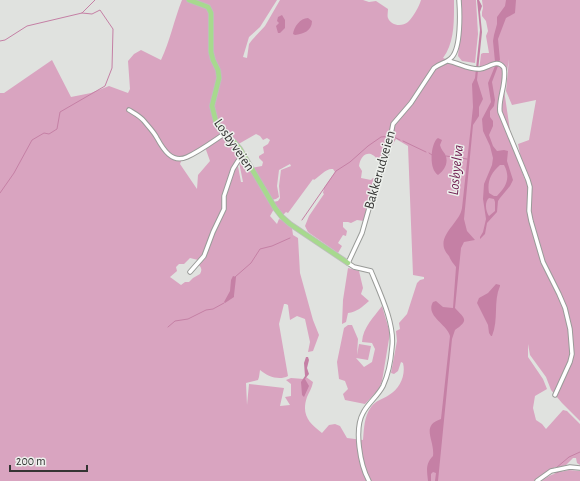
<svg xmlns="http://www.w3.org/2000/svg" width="580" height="481" viewBox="0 0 580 481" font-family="'Alegreya Sans',sans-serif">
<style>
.green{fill:#d9a4c0;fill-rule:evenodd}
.water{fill:#c580a5;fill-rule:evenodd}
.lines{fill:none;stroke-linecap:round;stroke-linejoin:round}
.stream{stroke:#c580a5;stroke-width:1}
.minor-casing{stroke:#999b98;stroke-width:5.5}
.major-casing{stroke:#bebebe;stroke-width:6}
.minor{stroke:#fff;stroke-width:3.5}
.major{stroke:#a7d98e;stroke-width:4.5}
.labels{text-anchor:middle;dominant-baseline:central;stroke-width:3;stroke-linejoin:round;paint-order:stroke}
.street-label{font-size:14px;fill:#343433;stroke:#edf0ec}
.water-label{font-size:15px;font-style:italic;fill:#6f1d51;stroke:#edf0ec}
</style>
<rect width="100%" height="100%" fill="#e0e2df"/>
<path class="green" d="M182 0H277L260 27 249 37 243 57 247 58 249 44 252 40 265 26 280 0H363L369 2 376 1 388 9C388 12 387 16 388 18 391 26 402 27 408 22 413 17 419 7 421 0H454C454 20 455 42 443 58L479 71 481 54 483 53H489L486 36 488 31 486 21 482 16V12L483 8 482 0H580V421L562 403 551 390 546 377 530 355 528 344V357L543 379 547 389 535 396 533 408 536 420 542 424 546 429 563 410 567 411 580 424V465L577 463 576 458H573L566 465 560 467H555L534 481H0V93H4L52 60 71 97 91 93 109 86 128 93 130 89 128 61 134 54 141 50 161 60C170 41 174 20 182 0ZM509 59 506 91 512 105 536 100 529 140 518 144 525 180 512 144 504 90ZM256 134 260 136 263 140 267 138 270 140 268 144 263 147 264 153 259 156V158L263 162 262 166 252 168 272 200 276 199 279 197 277 186 279 170 290 164 291 166 281 170 279 186 280 198 278 201 273 202 283 215 286 212 288 213 313 179 314 180C320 176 326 168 333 169L335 172 324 188 323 193 324 194 309 216 305 226 308 232 338 253 342 246 338 243 343 235 346 236 347 231 343 227V222H348L351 223 357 220 364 221 375 181V178H373L371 180 361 178 362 171 359 166C361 152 372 149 379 162L381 163 386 151 388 152 396 139 408 146 413 275 424 277V279L420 280 417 283 407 314 399 323 400 329 396 331 397 341 391 373 394 374 398 371 401 362 403 363C406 375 400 389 389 395 383 399 375 401 371 407 364 417 364 428 363 440L347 438 340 426 335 424 329 425 322 433C309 423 301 415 307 397 309 392 312 388 313 382L306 377 304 379 291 378 286 380 291 384V396L285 397 290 405 280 406 284 388 249 384 247 405 246 383 258 380 259 377 260 370C267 376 279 381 288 376L279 324 284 304H286L288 305 290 320 297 316 305 319 310 342 308 352 313 351 319 335 313 320 300 273 298 238 293 235 292 228 282 220 279 219 277 224 270 216 274 209 243 159 239 162 243 182H241L237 161 242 157 235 146ZM205 147 210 161 198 175 197 189 180 164 182 159ZM190 258 198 260V264C202 268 202 270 200 274L193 278 189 282H185L181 285 170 277 177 271 176 267 179 264H184Z
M461 0H476L478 34 475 63 462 61 458 56 461 25Z
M348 268 359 271 363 288 361 294 369 301C362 307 357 312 348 313L346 322 342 324 343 300Z
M382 306 390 333 382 381 379 389 365 404 345 400 343 394 348 389 345 381 339 379 337 362 344 328 348 325H352L358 339 357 355 359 344 371 346 368 360 356 358 364 367 372 362 375 349 372 343 362 342C363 327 374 317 382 306Z
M569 470 580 471V481H542C552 473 557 473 569 470Z"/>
<path class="water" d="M477 0H479L482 6 480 12 482 32 477 80 483 99 479 107V116L473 125 464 219 467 231 475 240 464 242 461 248 455 308C464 318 470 320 455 330L452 339 438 481H435L436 473 433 472 431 474V481H428C427 471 425 464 433 456 435 440 420 426 441 419L450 336C447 324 425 316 433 302L436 301 443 307 453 308 456 267C453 263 451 261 449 256 447 254 445 251 444 248 440 233 460 222 462 208L473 107 472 84 475 78 480 30Z
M506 0H516L515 13 506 18 498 39 500 60 498 62H495L493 41 494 35 497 24V17L505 6Z
M282 15 285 20V28L280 33H278L276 26 279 23 277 21 278 17Z
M308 18 312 21C312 31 303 34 295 35L293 34C294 27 300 18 308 18Z
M495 66H498L492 82 495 100 494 106 490 111V117L493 121V126L489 135 493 146 497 151 504 150 508 151 507 161 513 180 510 186 500 198 498 201 497 212 487 223 485 234 480 239V237L483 232 486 219 483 199 484 184 492 165 493 158 490 146 483 131 482 119 491 102 488 83ZM500 165H504C511 178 506 187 497 196H494L489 193C487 181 491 173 500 165ZM489 198 494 199 495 202V211L489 216C486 212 484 202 489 198Z
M438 138 442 140 440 145C441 149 443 151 445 154 449 162 445 170 438 175 428 169 431 142 438 138Z
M233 276 236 277C236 279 234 294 234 297L225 303 224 302 230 291 231 280Z
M496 284 500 285V286C493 302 499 319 492 336H491L489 333 488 325 477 303 479 298 488 293Z
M306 357H308L309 360 307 368 309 374 305 379 309 386 304 397 302 395 301 382 305 376 304 363Z"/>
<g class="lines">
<path class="stream" d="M0 41 5 40 27 26 82 13 95 0
M403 141 426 152
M429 153 432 155
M446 156 467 159
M0 193 14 173 32 140 44 133 49 134 57 129 60 112 105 86 112 68 113 29 100 10 92 14 82 13
M302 220 336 171 350 162 368 146 381 137 392 136 400 140
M235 277 251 263 260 249 272 246 290 238
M168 327 175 321 188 319 206 310 213 309 224 303
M556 468 569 457 580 452
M551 472 556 473 567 469
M541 481 548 475"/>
<defs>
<path id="minor" d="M448 61C459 63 469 70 480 69 489 68 497 58 504 68 507 83 498 99 500 112L528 180 530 187 529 211 531 221 543 262 559 294 565 308 570 329 572 354 570 362 555 395
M129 110C134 113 140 116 144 121 148 126 154 132 157 138 163 149 172 164 187 157 200 151 212 142 224 134
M190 272 204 256 213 232 224 209V196L233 169 238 161 244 157
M369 481C360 465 354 429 363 413 368 403 378 396 383 386 388 375 391 360 392 347 395 324 380 293 371 271L354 267 348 263 362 233 377 180 388 150 393 124 411 103 434 68C440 63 447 63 452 57 461 47 460 13 459 0
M537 481 551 471 570 467 580 468"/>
<path id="major" d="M189 0 208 7 211 13V52L213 60 218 70 219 78 212 106 216 122 224 134 234 142 240 149 275 208 282 217 290 224 348 263"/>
</defs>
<use href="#minor" class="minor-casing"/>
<use href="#major" class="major-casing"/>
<use href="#minor" class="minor"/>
<use href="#major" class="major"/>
</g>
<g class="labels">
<g class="street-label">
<text transform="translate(234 145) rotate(55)">Losbyveien</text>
<text transform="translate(380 170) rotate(-74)">Bakkerudveien</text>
</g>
<g class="water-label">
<text transform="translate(456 170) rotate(-84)">Losbyelva</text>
</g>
</g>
<path d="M10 465v6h77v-6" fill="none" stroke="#343433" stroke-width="2"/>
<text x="16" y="465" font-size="12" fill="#343433" stroke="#edf0ec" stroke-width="3" paint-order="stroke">200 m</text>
</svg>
